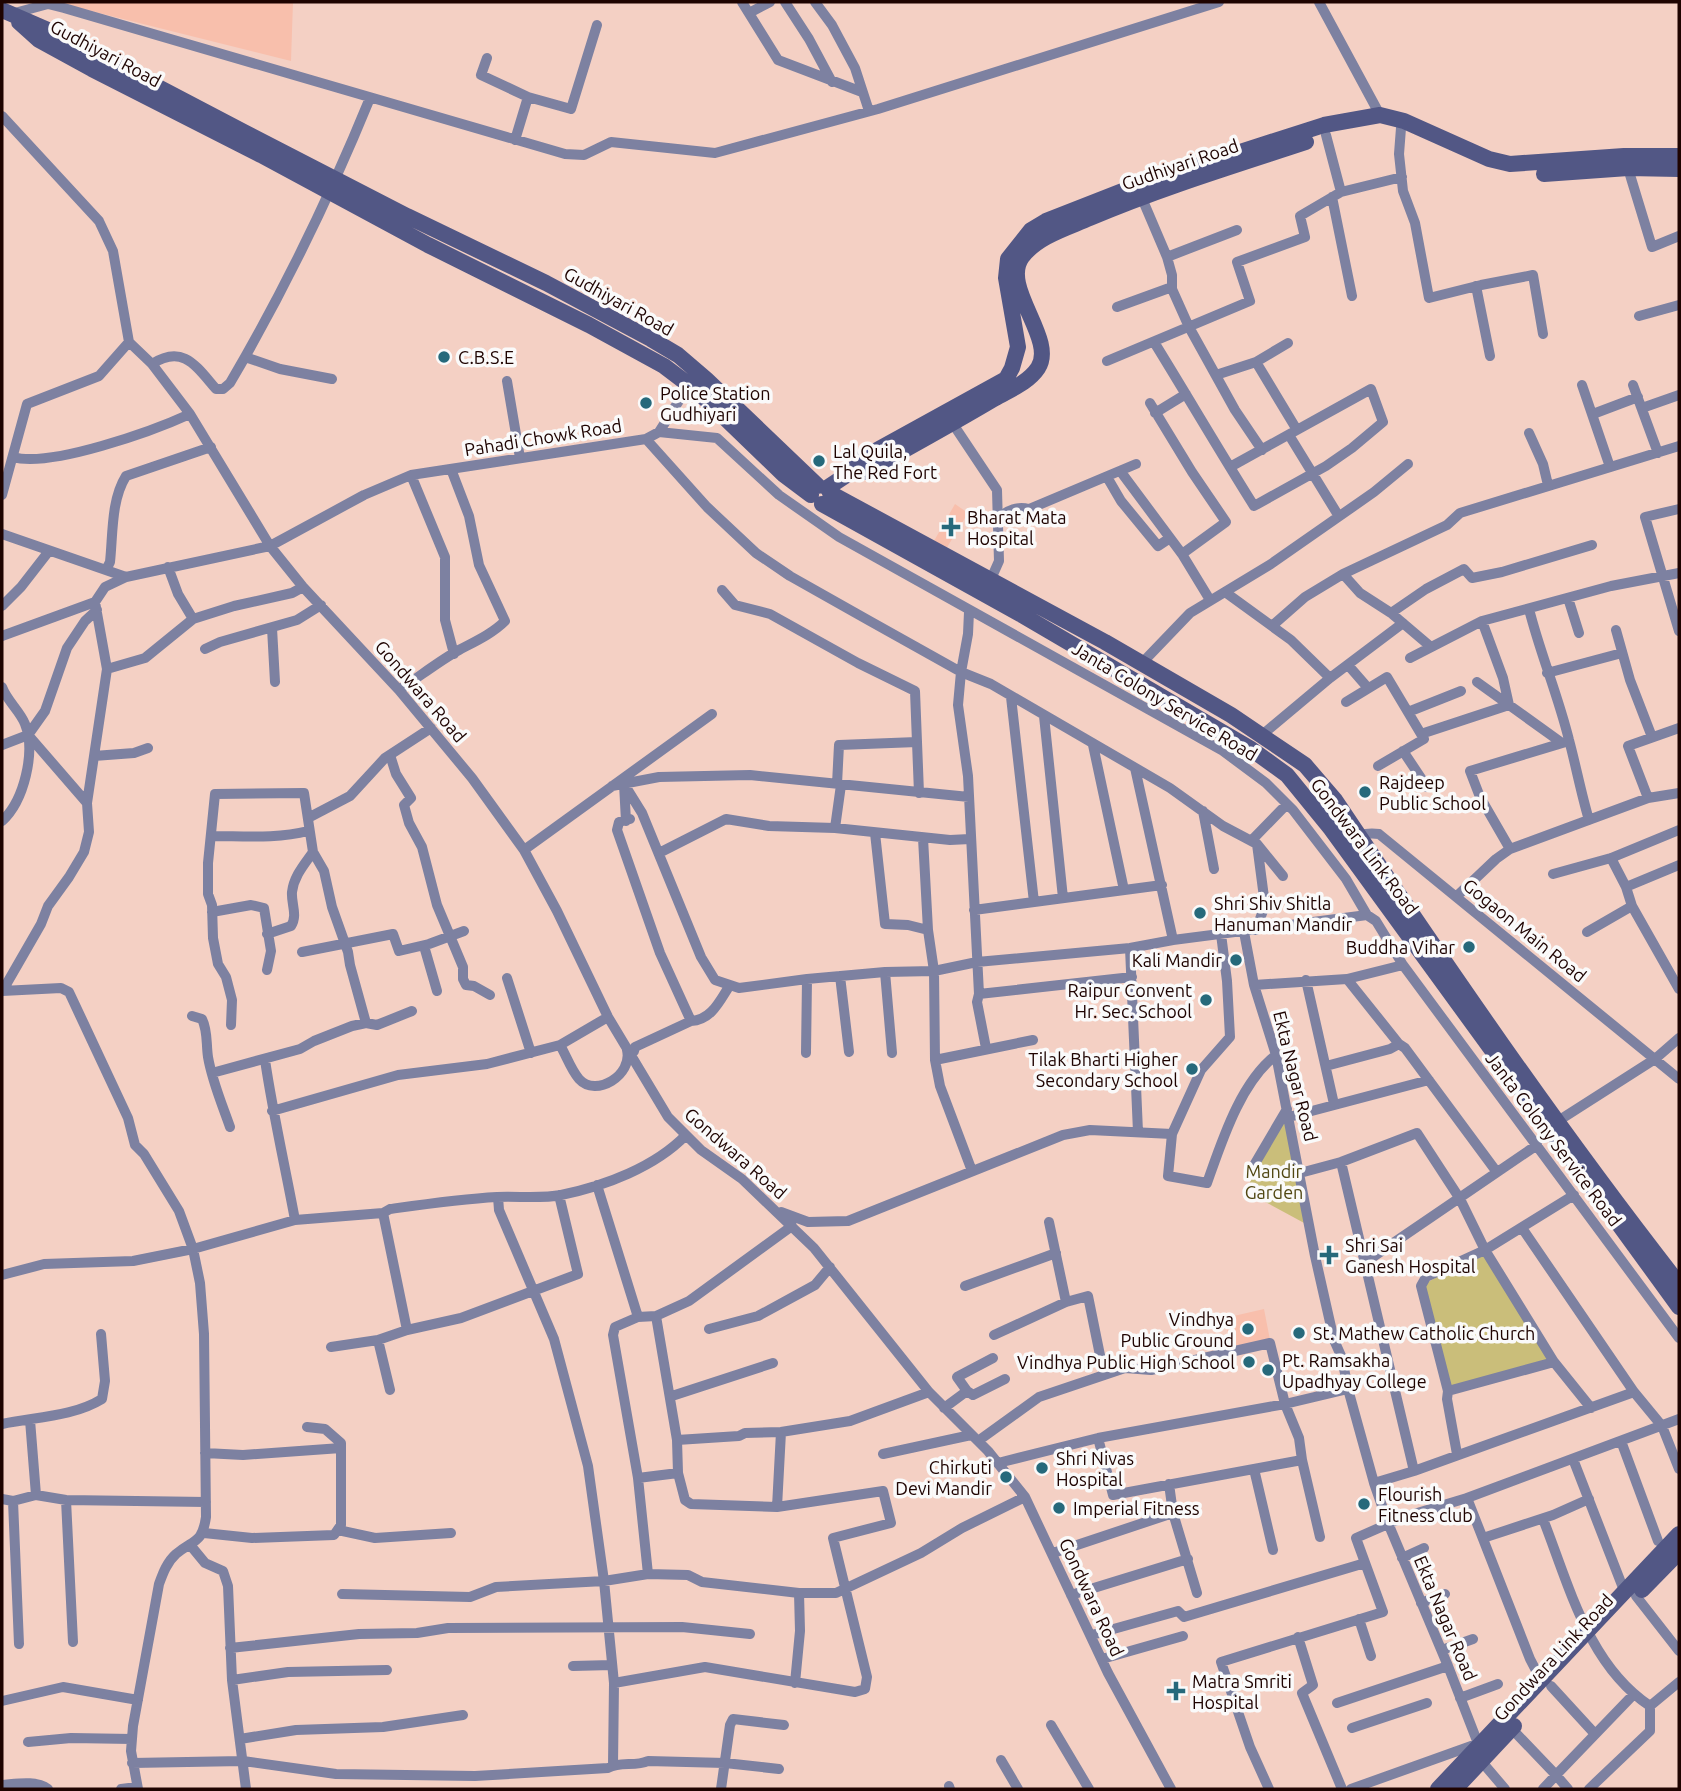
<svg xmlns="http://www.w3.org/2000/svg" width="1681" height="1791" viewBox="0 0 1681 1791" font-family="Ubuntu,sans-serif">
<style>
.built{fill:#f8bfac}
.green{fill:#cabe7a}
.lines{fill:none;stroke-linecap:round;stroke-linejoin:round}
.street{stroke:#7d81a1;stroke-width:10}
.secondary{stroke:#525785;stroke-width:16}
.poi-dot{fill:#26697b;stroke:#fafafa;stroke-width:2.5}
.labels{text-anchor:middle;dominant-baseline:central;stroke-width:7;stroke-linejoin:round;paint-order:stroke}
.street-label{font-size:18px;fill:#1e0300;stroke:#fafafa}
.poi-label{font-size:18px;fill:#1e0300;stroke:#fafafa;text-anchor:start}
.park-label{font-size:18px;fill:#514712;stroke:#fafafa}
</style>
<rect width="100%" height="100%" fill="#f4d0c4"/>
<path class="built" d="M55 2H293L291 61Z
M955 504 968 513 946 549 934 541Z
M1264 1309 1270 1340 1231 1350 1225 1318Z"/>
<path class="green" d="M1286 1117 1306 1224 1245 1191Z
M1485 1250 1554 1362 1448 1391 1421 1286Z"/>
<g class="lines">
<path class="street" d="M742 2 778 60 862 92
M785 2 809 39 832 82
M815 2 832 25 855 68 869 111
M1319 2 1380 115
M749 13 770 2
M11 14 48 4 64 8 565 154 584 155 611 142 715 153 878 109 1219 2
M487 58 481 75 528 97
M2 116 99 221 113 251 129 342 152 364 190 414 270 546 303 587 399 690 472 778 524 850 557 911 608 1017 668 1117 701 1150 742 1179 814 1248 929 1392 988 1451 1025 1497 1108 1673 1171 1789
M1401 128 1399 154 1403 191 1415 223 1429 298 1481 285 1533 275 1543 334
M1326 135 1341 192
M515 140 528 97 571 109 597 25
M1627 165 1652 247 1679 236
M1141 196 1167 257 1172 275V289L1189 327 1235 410 1262 450
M1332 197 1352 296
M1167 257 1237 230
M1476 286 1490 356
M1117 307 1172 287
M1639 316 1679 305
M1154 342C1188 397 1220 452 1254 506L1326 466 1352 448 1383 422 1371 389 1230 467
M245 357 280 369 332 379
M1107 361 1250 301 1237 262 1305 237 1300 216 1341 192 1402 177
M1256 362 1297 430
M152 364C183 344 196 366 216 389H223L230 383C284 291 330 196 370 98
M1216 375 1256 362 1288 343
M507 381 520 458
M1582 385 1610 467
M1633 385 1658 453
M1150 403 1192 472 1226 522 1182 554
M1642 408 1679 395
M1155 413 1186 394
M1593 414 1638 397
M953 424 997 490 999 561 991 579
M659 432 689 385
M1529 433 1543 464 1548 485
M1289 435 1338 515
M646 439 707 507 756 553 790 576 868 620 961 672 991 684 1170 788 1223 826 1257 844 1283 876
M13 457C50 468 153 431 190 414
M1121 472 1182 554 1210 600
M411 475 445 557V620L454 654
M1107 477 1121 501 1158 546 1170 538
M2 495 27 404 99 376 129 342
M1679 509 1645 517 1679 631
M999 517C1009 510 1017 506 1029 509L1136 464
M2 534 126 577 270 546 364 495 411 475 646 439 659 432 717 438 779 495 839 537 1223 751 1266 783 1293 810 1346 879 1367 915 1376 921 1403 965 1679 1338
M168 567 178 594 193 619 234 606 292 593 303 587
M106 570 110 562C113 534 111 500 126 476L211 447
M1343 574 1360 593 1391 613 1431 647
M722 590 735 605 770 614 858 663 915 691 919 793
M1225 592 1291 640 1330 678
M1568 598 1579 633
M2 606 21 587 49 551
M1529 609C1540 653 1558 695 1569 740 1576 766 1581 793 1589 820
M969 612 968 634 961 672 958 705 968 776 979 994 977 1002 986 1048
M1391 613 1426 589 1464 569 1472 578 1502 572 1592 545
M1272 626 1305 597 1343 574 1447 525 1460 513 1679 446
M272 628 275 682
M1616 630 1630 680 1652 737
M2 636 95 602
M205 649 220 642 297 620 321 605
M1410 658 1482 621 1611 586 1679 573
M1142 663 1190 613 1271 564 1374 492 1408 464
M1348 665 1368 688
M107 669 145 658 193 619
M1547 673 1622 653
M1477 682 1562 743
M2 687C7 701 20 711 25 724 36 752 24 801 2 821
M399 690C419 677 439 661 459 650 474 642 492 634 505 621L479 565 469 516 451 469
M1011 697 1034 902
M1346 702 1387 677 1424 739 1378 766
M1408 712 1461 691
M1044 716 1063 898
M1421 734 1509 705 1503 678 1482 621
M1262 735 1330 678 1403 623
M29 736 87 803
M2 745 28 735 45 711 67 648 85 621 97 610
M1093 745 1124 890
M1403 751 1427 787
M390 755 396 774 411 798 404 805 409 823 422 847 437 905 463 967V979L466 985 474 986 490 995
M94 756 134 753 148 748
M1135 768 1173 940
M837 784 839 745 917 742
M612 786 659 777 750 775 969 797
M1648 798 1628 746 1679 728
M1203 811 1214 869
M308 818 350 796 385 758 431 728
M630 819 619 822 617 830 660 953 691 1021
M626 821 624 784 642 813 701 957 715 980 739 988 807 979 885 972 934 971 928 930 923 838
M835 828 841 785
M875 833 885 924 908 925 928 930
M212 836C243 836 277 839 308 831
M1251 841 1287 804
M1342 844C1355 836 1364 832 1379 834L1679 1079
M1510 849 1480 797 1470 771 1569 741
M524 850 712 714
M659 853 726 819 769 826 835 828 950 840 970 839
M1611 858 1626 887 1632 906 1679 989
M1553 874 1611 858 1679 830
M1626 887 1679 865
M1457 896 1496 859 1510 849 1648 798 1679 793
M974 910 1162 885
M212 912 251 905 264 908 271 951 267 970
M1256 930 1265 905 1257 844
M1244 932 1254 985 1276 1055 1315 1256 1334 1340 1342 1358 1348 1389 1374 1483 1388 1523 1448 1666 1479 1746
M1587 932 1632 906
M267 934 291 926C298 915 291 904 292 892 294 876 304 865 313 852
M1221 934 1227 981 1230 1037 1201 1070 1172 1134 1168 1176 1207 1183C1222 1141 1240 1083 1276 1055
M424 946 437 991
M1130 948 1138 1132
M302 952 393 934 399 951 429 944 464 931
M885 972 892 1053
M840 976 849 1052
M507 978 531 1053
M1347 979 1399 1044 1405 1048 1496 1171
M1306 980 1334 1104
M1254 985 1347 979 1403 965
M3 990 41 924 48 906 69 877 84 852 89 832 87 803 107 669 95 602 105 587 126 577
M2 991 61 988 69 992 128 1118 135 1145 144 1154 179 1211 193 1249 200 1283 204 1334 206 1517C202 1544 194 1539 176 1554 167 1562 163 1573 159 1584L133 1726 131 1751 138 1789
M979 994 1132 977
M192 1016 202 1019C208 1031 206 1044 208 1057 212 1081 222 1104 230 1127
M231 1025 232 1000 226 977 218 964 213 938 212 905 208 894V863L215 794 304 793 313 852 324 871 332 907 348 952 350 965 366 1023
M560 1045C566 1055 571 1070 579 1079 596 1098 633 1075 627 1050L634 1051 635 1047 691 1021C712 1020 720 1000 730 985
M806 1053 807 979
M265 1060C273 1114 285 1166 295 1220
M935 1060 1033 1040
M1326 1066 1390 1049 1399 1044
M212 1073 300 1049 314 1041 352 1026 366 1023 377 1025 412 1011
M272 1111 398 1075 487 1064 560 1045 608 1017
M1289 1117 1429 1080
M1558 1121 1655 1059 1679 1038
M1341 1162 1414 1471
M972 1171 940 1086 935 1060 934 971 977 962 1130 948 1173 940 1367 915
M1250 1172 1287 1109
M1300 1173 1341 1162 1417 1133 1460 1199 1485 1250 1554 1362 1591 1408
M597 1185 638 1317
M498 1197 499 1210 554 1339 588 1466 604 1581 614 1683 613 1765
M781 1212 808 1222 848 1221 1063 1135 1090 1130 1172 1134
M383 1213 407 1330
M1049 1222 1066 1302
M1522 1228 1634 1392 1662 1426 1679 1469
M1364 1263 1537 1145
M2 1275 44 1264 133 1261 193 1249 295 1220 383 1213 390 1209C426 1204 461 1199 497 1197 518 1196 541 1199 561 1195 605 1186 655 1167 686 1135
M965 1286 1056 1253
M709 1329 758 1316 815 1285 830 1267
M994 1335 1066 1302 1088 1296 1104 1375
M378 1340 390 1390
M331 1347 378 1340 407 1330 461 1318 578 1274 559 1195
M967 1391 973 1395 1005 1379
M1448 1391 1554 1362
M670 1395H675L773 1363
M944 1408 967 1391 957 1377 993 1358
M30 1420 36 1495
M2 1424C34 1417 73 1417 102 1399L105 1381 101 1334
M677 1440 739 1436 745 1433 781 1432 850 1421 929 1392
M978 1441 1039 1397 1125 1368 1151 1370 1270 1343 1285 1404 1299 1438 1302 1460 1113 1495 1098 1438
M1621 1441 1658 1541
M205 1453 243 1455 341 1448
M883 1454 971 1435
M1457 1454 1447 1399 1448 1391 1421 1286 1426 1277 1485 1250 1574 1195
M1573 1459 1625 1593
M1302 1460 1320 1537
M998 1463 1098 1438 1285 1404 1348 1389
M1254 1469 1273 1550
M638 1478 678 1473
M1374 1483 1414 1471 1634 1392
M1169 1484 1173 1513 1197 1593
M1467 1498 1530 1659 1542 1682
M2 1499 13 1501 36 1495 66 1500 206 1502
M66 1500 73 1642
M13 1501 19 1644
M777 1507 781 1432
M1543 1519C1569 1585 1588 1665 1650 1706
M338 1530 375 1538 451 1533
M204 1533 252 1538 334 1535 341 1525V1443L325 1429 307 1427
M1483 1538 1553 1515 1589 1499
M191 1546 205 1563 223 1571 228 1586 232 1680 246 1789
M1053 1553 1173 1513
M1402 1558 1424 1548
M648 1574 638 1478 613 1335 615 1327 638 1317 656 1316 689 1301 792 1226
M342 1594 470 1597 496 1587 604 1581 648 1574 688 1575 702 1582 799 1593H836L921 1553 962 1528 1025 1497
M1071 1595 1188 1559
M1636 1596 1679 1651
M1421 1603 1445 1594
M1359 1619 1371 1656
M1092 1635 1178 1611 1184 1617 1365 1563
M1298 1637 1313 1685 1302 1693 1342 1789
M230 1648 359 1634 417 1633 448 1628 682 1627 750 1634
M1442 1650 1473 1639
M1102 1659 1183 1636
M573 1666 612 1665
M232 1680 288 1672 387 1670
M614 1683 705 1667 855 1692 865 1689 867 1677 833 1538 891 1523 883 1491 777 1507 691 1504 685 1500 678 1473 677 1440 656 1316
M795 1683 800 1631 799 1593
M1551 1686 1595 1734
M1460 1698 1498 1684
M2 1701 63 1687 138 1700
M1337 1703 1448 1666
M1650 1706 1679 1682
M1051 1725 1089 1789
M1352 1728 1427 1703
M1511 1728 1556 1775 1633 1695
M240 1739 296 1730 383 1727 463 1715
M28 1742 71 1738 132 1739
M1001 1760 1018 1789
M1482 1762 1505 1789
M132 1763 243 1761 336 1774 475 1776 608 1768C620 1761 635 1767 648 1761L725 1763 779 1769
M2 1785C16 1784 36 1780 48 1789
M949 1786 950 1789
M121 1789 137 1787
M721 1789 730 1725 733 1719 784 1725
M1269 1789 1250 1747 1221 1662 1383 1612 1356 1538 1404 1517 1467 1498 1679 1419
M1351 1789 1474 1745
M1543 1789 1556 1775 1568 1789
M1589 1789 1650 1731V1706"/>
<path class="secondary" d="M2 10 55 33 244 132 407 216 546 283 651 339 678 355 706 379 818 486
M19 22 39 40 92 69 261 155 428 245 589 325 664 366 697 391 783 474 811 495
M1544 174 1628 168 1679 169
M854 470 865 472C908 448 952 424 994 399 1009 390 1028 383 1038 368 1057 339 1000 287 1022 257 1038 236 1067 228 1090 218 1161 188 1233 166 1306 142
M827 488 854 470 859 460 1006 379 1012 368 1018 347 1006 278 1008 259 1031 230 1046 221 1138 185 1324 125 1380 115 1404 121 1489 159 1510 164 1624 156H1679
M830 493 1105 642 1231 715 1305 765 1335 800C1445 964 1557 1128 1679 1284
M822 504 1022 615 1251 749 1287 775 1331 829 1679 1307
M1642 1590 1679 1552
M1438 1789 1679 1534
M1455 1789 1514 1726"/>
</g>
<g class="poi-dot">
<circle cx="444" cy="357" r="7"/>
<circle cx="646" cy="403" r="7"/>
<circle cx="819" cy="461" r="7"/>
<path d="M947.5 516.5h7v7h7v7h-7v7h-7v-7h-7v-7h7z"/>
<circle cx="1365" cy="792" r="7"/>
<circle cx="1200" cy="913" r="7"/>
<circle cx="1469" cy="947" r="7"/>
<circle cx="1236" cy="960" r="7"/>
<circle cx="1206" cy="1000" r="7"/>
<circle cx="1192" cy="1069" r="7"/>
<path d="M1325.5 1244.5h7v7h7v7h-7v7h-7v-7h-7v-7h7z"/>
<circle cx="1248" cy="1329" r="7"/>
<circle cx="1299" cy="1333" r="7"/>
<circle cx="1249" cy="1362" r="7"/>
<circle cx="1268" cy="1370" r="7"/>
<circle cx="1042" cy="1468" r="7"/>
<circle cx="1006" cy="1477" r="7"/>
<circle cx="1364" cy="1504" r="7"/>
<circle cx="1059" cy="1508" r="7"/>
<path d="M1172.5 1680.5h7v7h7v7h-7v7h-7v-7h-7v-7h7z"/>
</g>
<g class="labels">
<g class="street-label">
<text transform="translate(106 53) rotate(28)">Gudhiyari Road</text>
<text transform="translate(1180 164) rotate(-19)">Gudhiyari Road</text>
<text transform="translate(619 301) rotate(29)">Gudhiyari Road</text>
<text transform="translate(543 437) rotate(-9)">Pahadi Chowk Road</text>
<text transform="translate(421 691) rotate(49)">Gondwara Road</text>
<text transform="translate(1165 701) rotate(31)">Janta Colony Service Road</text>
<text transform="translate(1365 846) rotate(53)">Gondwara Link Road</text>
<text transform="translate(1525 930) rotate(39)">Gogaon Main Road</text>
<text transform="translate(1296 1076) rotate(76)">Ekta Nagar Road</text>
<text transform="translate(1554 1139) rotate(53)">Janta Colony Service Road</text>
<text transform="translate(736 1153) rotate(41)">Gondwara Road</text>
<text transform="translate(1092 1597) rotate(65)">Gondwara Road</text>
<text transform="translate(1446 1618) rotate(67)">Ekta Nagar Road</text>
<text transform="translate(1553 1657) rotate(-47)">Gondwara Link Road</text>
</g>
<g class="poi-label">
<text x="458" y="357">C.B.S.E</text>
<text x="660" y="393">Police Station<tspan x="660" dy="21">Gudhiyari</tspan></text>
<text x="833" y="451">Lal Quila,<tspan x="833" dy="21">The Red Fort</tspan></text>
<text x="967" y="517">Bharat Mata<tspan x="967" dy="21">Hospital</tspan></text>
<text x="1379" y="782">Rajdeep<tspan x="1379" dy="21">Public School</tspan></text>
<text x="1214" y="903">Shri Shiv Shitla<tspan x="1214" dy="21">Hanuman Mandir</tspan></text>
<text x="1455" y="947" text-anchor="end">Buddha Vihar</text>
<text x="1222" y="960" text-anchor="end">Kali Mandir</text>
<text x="1192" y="990" text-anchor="end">Raipur Convent<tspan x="1192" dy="21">Hr. Sec. School</tspan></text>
<text x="1178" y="1059" text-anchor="end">Tilak Bharti Higher<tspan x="1178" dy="21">Secondary School</tspan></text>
<text x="1345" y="1245">Shri Sai<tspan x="1345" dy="21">Ganesh Hospital</tspan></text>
<text x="1234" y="1319" text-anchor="end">Vindhya<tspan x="1234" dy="21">Public Ground</tspan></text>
<text x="1313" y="1333">St. Mathew Catholic Church</text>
<text x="1282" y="1360">Pt. Ramsakha<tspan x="1282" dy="21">Upadhyay College</tspan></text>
<text x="1235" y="1362" text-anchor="end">Vindhya Public High School</text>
<text x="1056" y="1458">Shri Nivas<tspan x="1056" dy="21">Hospital</tspan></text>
<text x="992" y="1467" text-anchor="end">Chirkuti<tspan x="992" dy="21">Devi Mandir</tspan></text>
<text x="1378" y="1494">Flourish<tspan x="1378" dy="21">Fitness club</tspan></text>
<text x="1073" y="1508">Imperial Fitness</text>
<text x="1192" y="1681">Matra Smriti<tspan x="1192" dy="21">Hospital</tspan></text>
</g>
<g class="park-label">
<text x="1274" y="1171">Mandir<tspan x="1274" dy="21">Garden</tspan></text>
</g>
</g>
<rect width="1681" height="1791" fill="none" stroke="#1e0300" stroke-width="7"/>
</svg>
